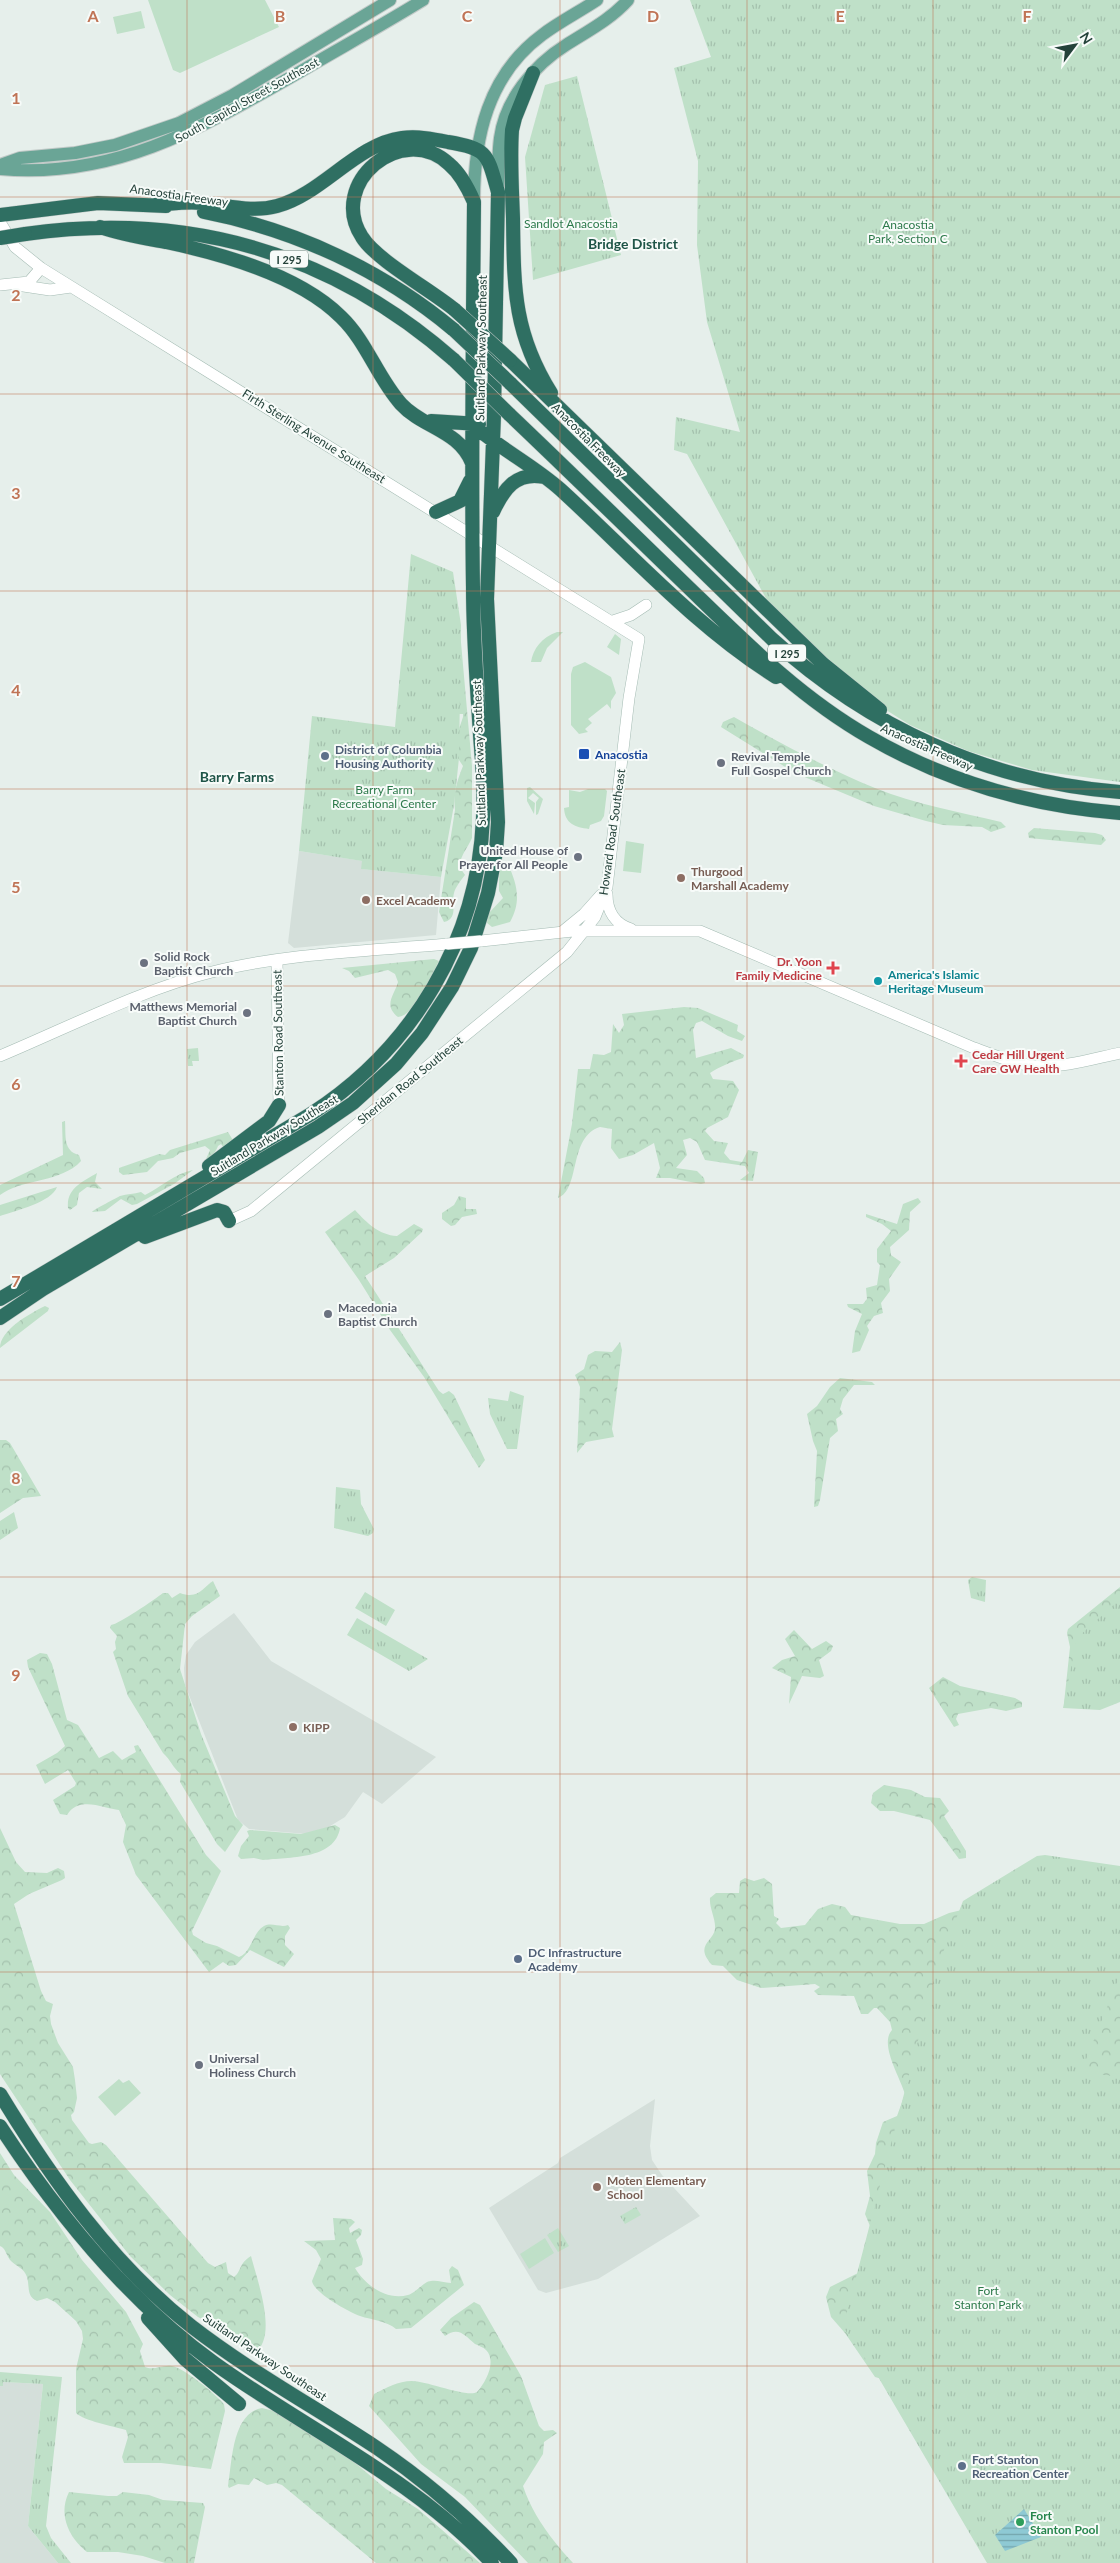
<svg xmlns="http://www.w3.org/2000/svg" width="1120" height="2563" viewBox="0 0 1120 2563" font-family="Lato,sans-serif">
<style>
.built{fill:#d4dfda}
.grass{fill:#bfe0c8}
.forest{fill:url(#forest-crowns)}
.park{fill:url(#park-tufts)}
.water{fill:url(#water-rules)}
.lines{fill:none;stroke-linecap:round;stroke-linejoin:round}
.secondary-casing{stroke:#a4bbb3;stroke-width:12}
.primary-casing{stroke:#c2cac8;stroke-width:14}
.highway-casing{stroke:#c2cac8;stroke-width:15}
.secondary{stroke:#fff;stroke-width:11}
.primary{stroke:#6aa596;stroke-width:12}
.highway{stroke:#2f6f62;stroke-width:14}
.secondary-bridge-casing{stroke:#a4bbb3;stroke-width:12;stroke-linecap:butt}
.highway-bridge-casing{stroke:#c2cac8;stroke-width:15;stroke-linecap:butt}
.secondary-bridge{stroke:#fff;stroke-width:11}
.highway-bridge{stroke:#2f6f62;stroke-width:14}
.grid{fill:none;stroke:#c07456;stroke-width:1;stroke-opacity:0.55}
.transit-dot{fill:#1a4fb4;stroke:#f7fbf9;stroke-width:2}
.service-dot{fill:#5c6f8a;stroke:#f7fbf9;stroke-width:2}
.worship-dot{fill:#6b7280;stroke:#f7fbf9;stroke-width:2}
.education-dot{fill:#8d6e63;stroke:#f7fbf9;stroke-width:2}
.health-dot{fill:#e0444e;stroke:#f7fbf9;stroke-width:2}
.culture-dot{fill:#0f9aa8;stroke:#f7fbf9;stroke-width:2}
.leisure-dot{fill:#2e9e5b;stroke:#f7fbf9;stroke-width:2}
.labels{text-anchor:middle;dominant-baseline:central;stroke-width:4;stroke-linejoin:round;paint-order:stroke}
.shield{fill:#f7fbf9;stroke:#637a73;stroke-width:1}
.shield-label{font-size:11px;font-weight:bold;fill:#24423a}
.street-label{font-size:12px;fill:#24423a;stroke:#f7fbf9}
.park-label{font-size:12px;fill:#2d7a4b;stroke:#f7fbf9}
.service-label{font-size:12px;font-weight:bold;fill:#4e5e75;stroke:#f7fbf9;text-anchor:start}
.transit-label{font-size:12px;font-weight:bold;fill:#164399;stroke:#f7fbf9;text-anchor:start}
.worship-label{font-size:12px;font-weight:bold;fill:#5b616d;stroke:#f7fbf9;text-anchor:start}
.education-label{font-size:12px;font-weight:bold;fill:#785e54;stroke:#f7fbf9;text-anchor:start}
.health-label{font-size:12px;font-weight:bold;fill:#be3a42;stroke:#f7fbf9;text-anchor:end}
.culture-label{font-size:12px;font-weight:bold;fill:#0d838f;stroke:#f7fbf9;text-anchor:start}
.leisure-label{font-size:12px;font-weight:bold;fill:#27864d;stroke:#f7fbf9;text-anchor:start}
.neighbourhood-label{font-size:14px;font-weight:bold;fill:#1f5548;stroke:#f7fbf9}
.grid-label{font-size:16px;text-anchor:middle;font-weight:bold;fill:#c07456;stroke:#f7fbf9;stroke-width:4;stroke-linejoin:round;paint-order:stroke}
</style>
<defs>
<pattern id="forest-crowns" width="20" height="18" patternUnits="userSpaceOnUse" patternTransform="scale(1.25)"><rect width="20" height="18" fill="#bfe0c8"/><path d="M2 6a3 3 0 1 1 6 0M12 15a3 3 0 1 1 6 0" fill="none" stroke="#a4c1ad"/></pattern>
<pattern id="park-tufts" width="24" height="20" patternUnits="userSpaceOnUse" patternTransform="scale(1.25)"><rect width="24" height="20" fill="#bfe0c8"/><path d="M3 7l-1-3M5 7V3M7 7l1-3M15 17l-1-3M17 17v-4M19 17l1-3" fill="none" stroke="#a4c1ad"/></pattern>
<pattern id="water-rules" width="6" height="5" patternUnits="userSpaceOnUse" patternTransform="scale(1.25)"><rect width="6" height="5" fill="#8ec9d4"/><path d="M0 2.5h6" fill="none" stroke="#74a5ad"/></pattern>
</defs>
<rect width="100%" height="100%" fill="#e6efeb"/>
<path class="built" d="M299 851 363 861 362 869 441 877 436 935 294 948 288 943Z
M234 1613 271 1661 436 1757 382 1804 363 1792 345 1817 322 1831 306 1834 249 1829 238 1820 185 1685 184 1668 186 1655 195 1642Z
M655 2099 650 2146 652 2160 662 2175 700 2216 598 2279 546 2293 538 2290 489 2208 558 2163 560 2158Z
M3 2382 43 2384 28 2526 58 2563H0V2386H3Z"/>
<path class="grass" d="M148 0H265L279 27 180 73 173 70Z
M141 11 145 28 117 34 113 17Z
M557 632H563L547 648 541 662H531C533 649 542 637 557 632Z
M615 634 621 639 619 655 607 647Z
M585 662 611 677 616 693 611 701V709L607 704 588 719 592 723 585 729 588 732 579 734 571 725V674L573 667Z
M530 787 543 799 538 814 536 815V802L539 798 533 793 528 798 535 803 534 814 527 801V788Z
M588 789H605L607 791 604 816 601 821 590 825 589 829C575 827 565 824 564 808L569 807V790L580 792Z
M626 841 644 844 641 873 623 871Z
M119 2079 123 2083 129 2080 141 2093 115 2116 98 2097Z
M545 2238 554 2253 529 2269 520 2254Z"/>
<path class="forest" d="M459 620 472 766V838C467 849 462 853 459 866L465 875C461 880 455 888 454 893 451 903 459 918 444 922L439 912 455 810C453 793 457 781 463 766L459 760 458 732 463 717V714H459Z
M734 717C780 743 826 768 875 788 915 804 959 812 1001 822L1006 827 991 832 982 827 943 825 926 821 874 806 795 773 721 727 723 722Z
M1034 828 1095 833 1102 835 1106 840 1101 845 1029 838 1028 833Z
M507 862C517 883 522 901 510 922L492 927 487 923 488 914 503 898 499 891C499 885 499 869 501 864Z
M434 959 439 961C431 976 416 1015 398 1017 383 1005 394 996 398 982L395 974 388 970 355 978 349 971 342 968Z
M684 1007 698 1008 738 1025 737 1031 745 1036 742 1041 728 1036 702 1021 696 1023 693 1030 696 1058 731 1048 744 1055 743 1058C733 1061 719 1067 710 1073L713 1079 733 1081 739 1090 728 1117 707 1128 705 1131 714 1141 728 1143 724 1153 730 1160 742 1162 748 1150 758 1152 753 1181 740 1180 749 1173 745 1166 705 1160 697 1142 690 1138 683 1140 687 1155 676 1168 697 1171 704 1178 705 1183 701 1184 670 1178H656L660 1168 654 1143 633 1155 619 1159 611 1148 612 1129 600 1127C568 1137 581 1189 558 1198L572 1124 578 1069H590L593 1054 604 1055 611 1052 613 1024 619 1033 624 1025 622 1014Z
M65 1121C66 1136 63 1151 79 1155L81 1161 77 1165C54 1183 23 1179 0 1195V1185L63 1155 62 1122Z
M228 1132 234 1142 224 1148 221 1144 218 1146C216 1151 212 1158 206 1159L210 1150 205 1146 180 1153 173 1158 158 1161 147 1172 123 1175 119 1172V1168L159 1154 165 1155 170 1150Z
M193 1170 174 1184 137 1204 132 1205 121 1199 105 1211 92 1212C93 1210 118 1197 120 1196 127 1194 134 1194 141 1192L145 1195C160 1188 175 1173 193 1170Z
M97 1173 95 1182 102 1189 87 1187 79 1193 77 1205 70 1210 68 1208C66 1188 84 1181 97 1173Z
M57 1187C52 1202 15 1211 0 1216V1205Z
M459 1196 466 1198V1209H476L477 1214 462 1217 455 1225 451 1226 442 1219V1213L454 1205Z
M918 1198 921 1202 910 1212 909 1230 890 1247 891 1255 901 1262 889 1279 890 1291 881 1303 883 1313 874 1316 867 1326 869 1330 860 1351 852 1353 855 1331 862 1314 848 1307 847 1304H863L867 1299 866 1288 877 1285 880 1265 877 1262V1249L891 1231 882 1224 866 1217V1214L897 1224 903 1204Z
M355 1210C367 1223 379 1235 397 1236L414 1224 423 1229 422 1232 394 1258 365 1276 439 1391 443 1394 449 1391 454 1395 485 1460 479 1468 424 1377 390 1330 359 1280 325 1232Z
M45 1306 49 1308 48 1311 0 1348C0 1330 29 1314 45 1306Z
M620 1342 622 1350 612 1429 614 1437 586 1442 577 1453 580 1387 575 1375 584 1369 588 1355 595 1351 612 1352Z
M840 1378 872 1382 875 1385H854L843 1399 840 1409 843 1414 836 1419 838 1431 830 1438 820 1500 818 1506 814 1507 817 1451 813 1441 807 1414 817 1406 830 1387Z
M0 1440H6L10 1443 41 1496 23 1498 0 1513Z
M213 1581 220 1596 192 1616 185 1624 180 1669 201 1734 235 1816 243 1825 225 1852 217 1844 180 1782 181 1774C172 1767 171 1760 163 1753L128 1696 113 1652 116 1649 115 1642 117 1636 110 1628 111 1625C119 1624 154 1600 163 1593H168L172 1598 180 1593C199 1600 203 1587 213 1581Z
M1120 1587V1701L1064 1703 1070 1647 1067 1633 1068 1629Z
M794 1630 812 1649 826 1641 833 1646 831 1651 819 1660 824 1676 820 1678 802 1676 789 1704 791 1677 772 1668 782 1660 795 1656 785 1639Z
M40 1653 47 1654 52 1664 67 1720 78 1725 99 1758 113 1751 122 1760 136 1752 134 1746 138 1745 206 1855 221 1871 192 1931 193 1935 206 1943 217 1946 239 1957C252 1952 252 1933 264 1926 272 1922 280 1928 288 1925L290 1928 285 1936V1945L294 1954 284 1967 250 1950 236 1965 229 1966 223 1962 209 1972 136 1875 123 1842 126 1825 119 1810C105 1809 79 1795 67 1815L60 1814 53 1800 75 1786 76 1783 68 1770 45 1784 36 1765 57 1753 65 1746 28 1667 27 1660Z
M943 1677 960 1686 1015 1698 1022 1702V1707L1006 1711 991 1708 958 1714 956 1719 959 1725 954 1727 929 1688Z
M884 1785 911 1790 925 1797 940 1798 949 1811 944 1816 966 1851V1858L959 1859 930 1820 894 1811H880L871 1803 873 1793Z
M335 1825 340 1828C335 1860 288 1857 263 1860L254 1858 241 1859 238 1856 241 1846 249 1836 247 1831 250 1830 301 1834Z
M0 1828 16 1862 25 1872 47 1873 58 1868 64 1871 65 1878 62 1880 29 1894 14 1904 41 1991 46 2001 53 2004 50 2016 51 2024 58 2043 73 2067 75 2080 77 2098 74 2112 71 2115 72 2120 89 2143 92 2144 101 2142 106 2145 208 2263 215 2267 226 2262 228 2273 234 2277C242 2271 238 2264 251 2256 257 2280 279 2338 254 2353L235 2342 222 2329 198 2317 170 2295 130 2256 70 2180 0 2074Z
M1120 1873V2304L882 2379 875 2377 845 2333 831 2317 826 2297 830 2287 858 2273 870 2226 865 2214 870 2196 867 2171 875 2154 876 2143 883 2122 897 2116 905 2094C900 2077 879 2044 892 2030L890 2022 877 2008H874L868 2014H861L854 1996 818 1995 814 1991 820 1987 815 1984 761 1988 737 1980 723 1966 712 1965C694 1945 713 1942 715 1929 716 1919 709 1908 710 1898L716 1893H739L740 1881 745 1878 754 1881 764 1878 772 1884 774 1916 779 1919 776 1923 781 1928 805 1925 818 1909 832 1904 845 1907 851 1915 900 1924H924L949 1913Z
M0 2153 14 2175 50 2212 82 2260 126 2312 143 2344 140 2351 145 2367C154 2371 163 2364 172 2366 186 2369 215 2394 224 2404L225 2411 211 2469 161 2463H124L122 2457 128 2437 126 2430C113 2426 84 2421 76 2413V2369L83 2339 82 2331 76 2321 55 2302 47 2298 37 2301C26 2296 30 2287 27 2277 24 2268 17 2267 11 2261 6 2256 6 2248 0 2246Z
M333 2218 351 2219 355 2222 349 2228 350 2233 359 2228 362 2230 361 2235 356 2240 363 2259 362 2265 355 2268C365 2285 387 2301 408 2295 416 2293 424 2281 431 2281 437 2280 444 2283 451 2283L449 2270 452 2266 458 2270 464 2285 411 2328 396 2329C387 2321 372 2320 360 2316 349 2312 314 2293 312 2281L321 2259 316 2250 304 2241 335 2240Z
M474 2302 480 2305 521 2376 539 2426 544 2431 553 2430 557 2433 544 2442 543 2454 523 2486C532 2514 553 2542 573 2563H528L465 2497 421 2464 369 2406 374 2394C386 2388 398 2381 412 2381 427 2381 468 2398 477 2392 486 2382 497 2361 486 2350 483 2347 479 2346 475 2344 465 2336 459 2326 445 2336L440 2330 451 2318Z
M262 2408 274 2411 354 2462 386 2489 418 2509 480 2563H376L282 2485 276 2483 267 2485 254 2478 249 2485 238 2484 229 2488 228 2486C232 2462 232 2413 262 2408Z
M69 2492 108 2496H117L123 2492 149 2495 163 2500 203 2503 205 2507 194 2563H165L143 2556 118 2552H87C68 2537 58 2514 69 2492Z"/>
<path class="park" d="M690 0H1120V782L1032 770 968 751 910 725 848 686 768 602 687 454 674 450 676 417 740 432 707 322 697 245 698 161 674 68 711 57Z
M577 76 621 255 533 280 525 157 545 85Z
M411 554 453 572 461 625 459 758 454 805 441 877 361 869 362 861 299 851 312 716 395 727Z
M198 1048 199 1061H192L193 1066H188L187 1049Z
M510 1391 524 1396 517 1449H507L490 1414 488 1398 508 1401Z
M336 1487 360 1490 361 1504 374 1529 373 1533 368 1536 334 1528Z
M14 1512 18 1528 0 1540V1521Z
M972 1577 986 1580 985 1602 971 1598 968 1580Z
M365 1592 395 1610 386 1626 355 1608Z
M1120 1599V1702L1100 1710 1063 1708 1077 1638Z
M357 1618 428 1659 409 1671 347 1635Z
M1045 1855 1120 1866V1975L1081 2072 1120 2077V2563H987L877 2375 843 2327 937 1968 963 1901 1037 1856Z
M636 2207 641 2215 625 2224 620 2216Z
M558 2228 569 2246 558 2252 547 2235Z
M0 2372 62 2377 46 2526 51 2538 71 2563H58L28 2526 43 2384 3 2382V2386H0Z"/>
<path class="water" d="M1024 2509 1041 2537 1005 2551 995 2535Z"/>
<g class="lines">
<defs>
<path id="secondary" d="M0 222 15 247 41 268 639 639 629 698 607 887 595 917 567 952 251 1211 229 1221
M0 285 29 282 41 268
M17 285 50 290 71 287
M613 621 631 615 646 605
M607 894C607 911 615 924 631 929
M562 932 584 914 601 895
M481 941 573 931H700L974 1048C994 1055 1014 1064 1035 1066 1063 1068 1092 1059 1120 1053
M277 960 279 1105
M0 1056C67 1028 143 989 212 972 287 953 370 951 447 944"/>
<path id="primary" d="M0 165 20 158 75 153 115 145 179 123 233 95 390 0
M0 169C112 179 198 130 291 77 335 51 379 27 423 0
M498 184C498 169 498 153 500 138 505 100 534 65 566 45 588 31 611 19 628 0
M474 201C474 137 488 75 542 35 559 22 579 12 597 0"/>
<path id="highway" d="M533 73 515 118 512 130C510 159 512 189 513 218 514 287 513 332 551 393
M204 212C296 230 382 270 454 330
M0 215 98 203 166 206
M100 227C122 235 143 238 166 242 223 254 299 275 341 317 367 342 377 377 401 404 423 428 459 430 472 463
M25 234C188 211 330 251 454 360
M510 360 823 664 880 710
M510 383 772 639C869 727 988 782 1120 792
M509 414C568 470 627 528 686 585 743 640 799 697 869 737 945 781 1032 806 1120 813
M431 421 479 424
M472 424C500 449 533 465 561 490 631 554 695 626 776 677
M436 512 460 501 470 481
M493 512C503 490 516 471 544 477
M209 1166 269 1121 279 1105
M145 1237 217 1210 224 1212 229 1221
M0 1299 311 1114C413 1048 478 940 483 818 485 790 482 762 480 735 477 686 473 637 473 588 471 459 473 331 474 202 468 188 461 174 449 164 402 121 327 183 362 237 376 260 431 290 455 310
M0 1318 43 1289 318 1127 353 1103 396 1064 422 1033 452 987 471 948 488 893 496 852 498 822 487 599 494 415 498 192C487 153 488 149 448 142 433 139 418 136 402 138 356 144 322 194 277 206 252 213 227 205 202 203 187 201 171 204 156 205
M0 2094C51 2178 112 2264 191 2326 249 2371 315 2407 377 2448 426 2481 471 2520 511 2563
M0 2126C58 2215 127 2300 214 2363 307 2430 413 2478 492 2563
M148 2318 185 2359 239 2404"/>
</defs>
<use href="#secondary" class="secondary-casing"/>
<use href="#primary" class="primary-casing"/>
<use href="#highway" class="highway-casing"/>
<use href="#secondary" class="secondary"/>
<use href="#primary" class="primary"/>
<use href="#highway" class="highway"/>
<defs>
<path id="secondary-bridge" d="M447 944 481 941"/>
<path id="highway-bridge" d="M0 238 25 234
M455 310 510 360
M454 330 510 383
M454 360 509 414"/>
</defs>
<use href="#secondary-bridge" class="secondary-bridge-casing"/>
<use href="#highway-bridge" class="highway-bridge-casing"/>
<use href="#secondary-bridge" class="secondary-bridge"/>
<use href="#highway-bridge" class="highway-bridge"/>
</g>
<path class="grid" d="M187 0V2563M373 0V2563M560 0V2563M747 0V2563M933 0V2563M0 197H1120M0 394H1120M0 591H1120M0 789H1120M0 986H1120M0 1183H1120M0 1380H1120M0 1577H1120M0 1774H1120M0 1972H1120M0 2169H1120M0 2366H1120"/>
<rect class="transit-dot" x="578" y="748" width="12" height="12" rx="2.5"/>
<g class="service-dot">
<circle cx="325" cy="756" r="5"/>
<circle cx="518" cy="1959" r="5"/>
<circle cx="962" cy="2466" r="5"/>
</g>
<g class="worship-dot">
<circle cx="721" cy="763" r="5"/>
<circle cx="578" cy="857" r="5"/>
<circle cx="144" cy="963" r="5"/>
<circle cx="247" cy="1013" r="5"/>
<circle cx="328" cy="1314" r="5"/>
<circle cx="199" cy="2065" r="5"/>
</g>
<g class="education-dot">
<circle cx="681" cy="878" r="5"/>
<circle cx="366" cy="900" r="5"/>
<circle cx="293" cy="1727" r="5"/>
<circle cx="597" cy="2187" r="5"/>
</g>
<g class="health-dot">
<path d="M830.5 960.5h5v5h5v5h-5v5h-5v-5h-5v-5h5z"/>
<path d="M958.5 1053.5h5v5h5v5h-5v5h-5v-5h-5v-5h5z"/>
</g>
<circle class="culture-dot" cx="878" cy="981" r="5"/>
<circle class="leisure-dot" cx="1020" cy="2522" r="5"/>
<g class="labels">
<g class="shield">
<rect x="270" y="250.5" width="38" height="17" rx="4"/>
<rect x="768" y="644.5" width="38" height="17" rx="4"/>
</g>
<g class="shield-label">
<text x="289" y="259">I 295</text>
<text x="787" y="653">I 295</text>
</g>
<g class="street-label">
<text transform="translate(247 100) rotate(-29)">South Capitol Street Southeast</text>
<text transform="translate(179 195) rotate(8)">Anacostia Freeway</text>
<text transform="translate(481 348) rotate(-89)">Suitland Parkway Southeast</text>
<text transform="translate(314 436) rotate(32)">Firth Sterling Avenue Southeast</text>
<text transform="translate(589 440) rotate(45)">Anacostia Freeway</text>
<text transform="translate(927 747) rotate(24)">Anacostia Freeway</text>
<text transform="translate(479 753) rotate(-92)">Suitland Parkway Southeast</text>
<text transform="translate(612 832) rotate(-82)">Howard Road Southeast</text>
<text transform="translate(278 1033) rotate(-91)">Stanton Road Southeast</text>
<text transform="translate(410 1080) rotate(-39)">Sheridan Road Southeast</text>
<text transform="translate(274 1135) rotate(-31)">Suitland Parkway Southeast</text>
<text transform="translate(265 2357) rotate(34)">Suitland Parkway Southeast</text>
</g>
<g class="park-label">
<text x="571" y="223">Sandlot Anacostia</text>
<text x="908" y="224">Anacostia<tspan x="908" dy="14">Park, Section C</tspan></text>
<text x="384" y="789">Barry Farm<tspan x="384" dy="14">Recreational Center</tspan></text>
<text x="988" y="2290">Fort<tspan x="988" dy="14">Stanton Park</tspan></text>
</g>
<g class="service-label">
<text x="335" y="749">District of Columbia<tspan x="335" dy="14">Housing Authority</tspan></text>
<text x="528" y="1952">DC Infrastructure<tspan x="528" dy="14">Academy</tspan></text>
<text x="972" y="2459">Fort Stanton<tspan x="972" dy="14">Recreation Center</tspan></text>
</g>
<g class="transit-label">
<text x="595" y="754">Anacostia</text>
</g>
<g class="worship-label">
<text x="731" y="756">Revival Temple<tspan x="731" dy="14">Full Gospel Church</tspan></text>
<text x="568" y="850" text-anchor="end">United House of<tspan x="568" dy="14">Prayer for All People</tspan></text>
<text x="154" y="956">Solid Rock<tspan x="154" dy="14">Baptist Church</tspan></text>
<text x="237" y="1006" text-anchor="end">Matthews Memorial<tspan x="237" dy="14">Baptist Church</tspan></text>
<text x="338" y="1307">Macedonia<tspan x="338" dy="14">Baptist Church</tspan></text>
<text x="209" y="2058">Universal<tspan x="209" dy="14">Holiness Church</tspan></text>
</g>
<g class="education-label">
<text x="691" y="871">Thurgood<tspan x="691" dy="14">Marshall Academy</tspan></text>
<text x="376" y="900">Excel Academy</text>
<text x="303" y="1727">KIPP</text>
<text x="607" y="2180">Moten Elementary<tspan x="607" dy="14">School</tspan></text>
</g>
<g class="health-label">
<text x="822" y="961">Dr. Yoon<tspan x="822" dy="14">Family Medicine</tspan></text>
<text x="972" y="1054" text-anchor="start">Cedar Hill Urgent<tspan x="972" dy="14">Care GW Health</tspan></text>
</g>
<g class="culture-label">
<text x="888" y="974">America's Islamic<tspan x="888" dy="14">Heritage Museum</tspan></text>
</g>
<g class="leisure-label">
<text x="1030" y="2515">Fort<tspan x="1030" dy="14">Stanton Pool</tspan></text>
</g>
<g class="neighbourhood-label">
<text x="633" y="243">Bridge District</text>
<text x="237" y="776">Barry Farms</text>
</g>
</g>
<g class="grid-label">
<text x="93" y="22">A</text>
<text x="280" y="22">B</text>
<text x="467" y="22">C</text>
<text x="653" y="22">D</text>
<text x="840" y="22">E</text>
<text x="1027" y="22">F</text>
<text x="16" y="104">1</text>
<text x="16" y="301">2</text>
<text x="16" y="499">3</text>
<text x="16" y="696">4</text>
<text x="16" y="893">5</text>
<text x="16" y="1090">6</text>
<text x="16" y="1287">7</text>
<text x="16" y="1484">8</text>
<text x="16" y="1681">9</text>
</g>
<g transform="translate(1075 45) rotate(58)" stroke="#f7fbf9" stroke-width="4" paint-order="stroke">
<path d="M0-4L9 19L0 12L-9 19Z" fill="#24423a"/>
<text y="-8" font-size="14" font-weight="bold" text-anchor="middle" fill="#24423a">N</text>
</g>
</svg>
